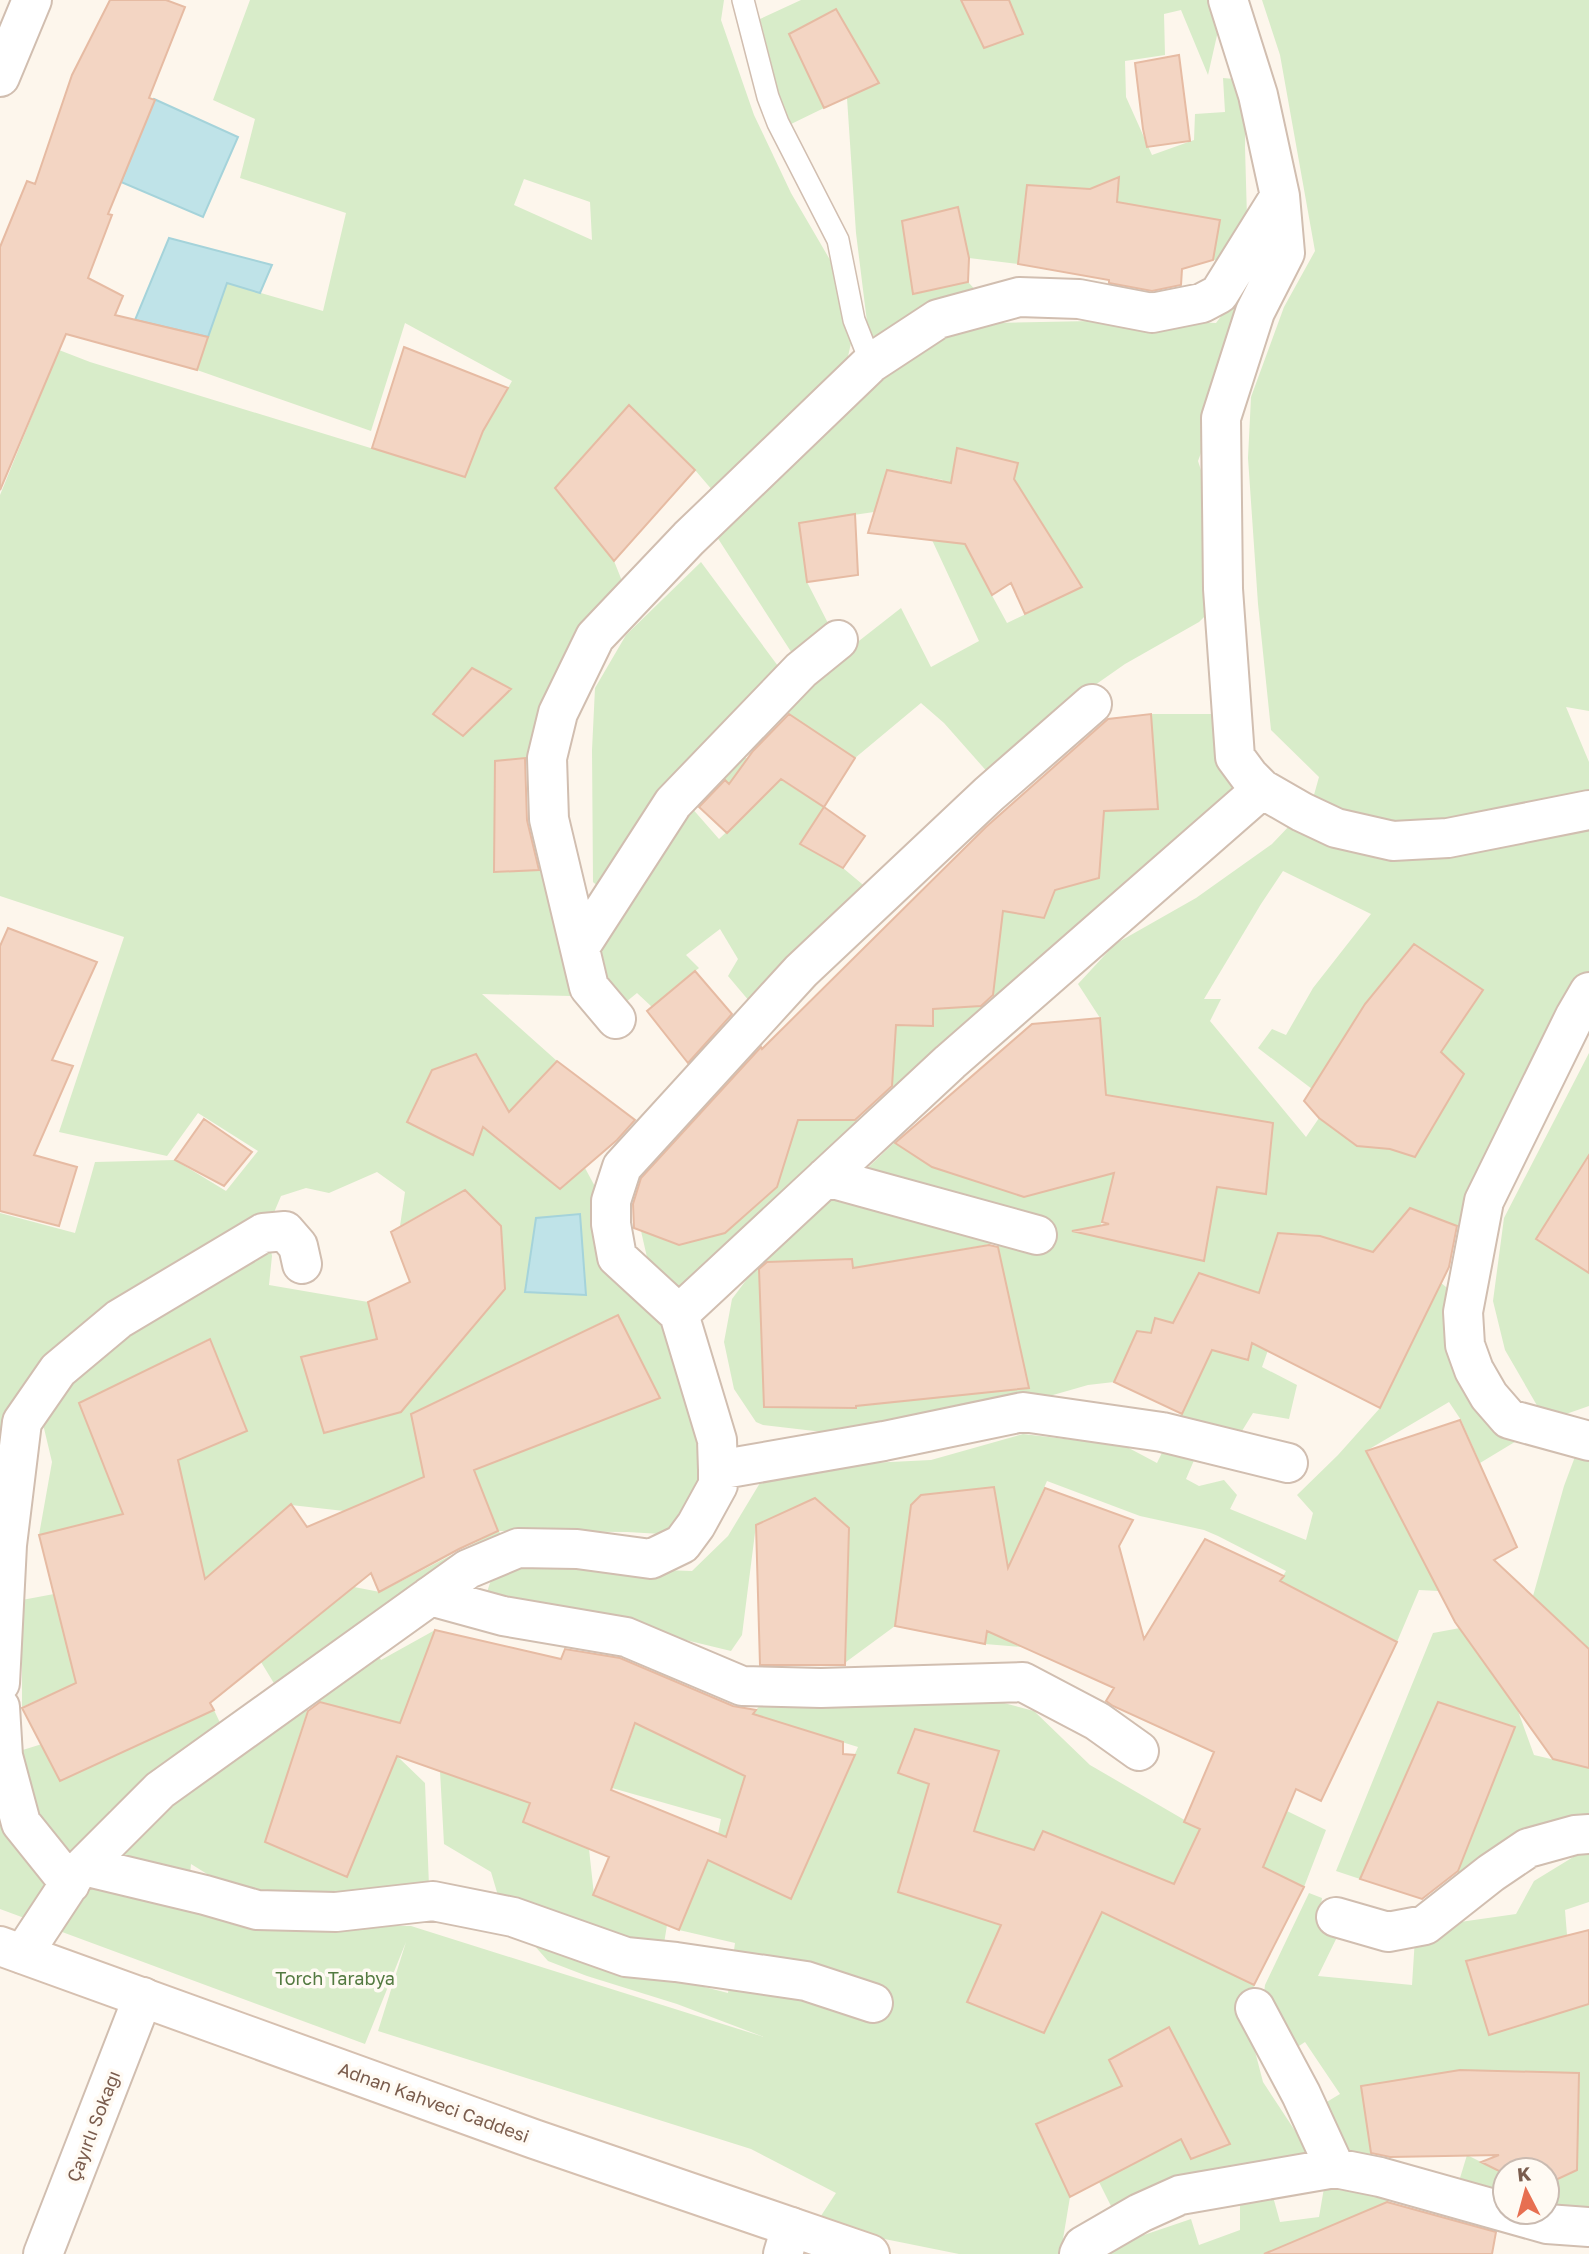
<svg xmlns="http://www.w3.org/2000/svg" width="1589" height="2254" viewBox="0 0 1589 2254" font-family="'Golos Text',sans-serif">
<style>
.green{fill:#d8ecc9;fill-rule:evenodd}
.water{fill:#bfe3e8;stroke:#a5d3da;stroke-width:2}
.building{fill:#f3d5c3;stroke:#e6bba3;stroke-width:2;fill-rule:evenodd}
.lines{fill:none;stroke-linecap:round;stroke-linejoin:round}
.lane-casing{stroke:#d1beb0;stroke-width:24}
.street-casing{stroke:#d1beb0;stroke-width:42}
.secondary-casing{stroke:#d6c0b0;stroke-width:42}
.lane{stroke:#fff;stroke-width:21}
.street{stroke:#fff;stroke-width:38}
.secondary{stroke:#fff;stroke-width:38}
.labels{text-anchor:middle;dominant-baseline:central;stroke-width:7;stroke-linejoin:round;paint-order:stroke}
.park-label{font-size:18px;fill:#537a41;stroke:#fffaf3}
.street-label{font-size:18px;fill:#7a5c4d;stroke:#fffaf3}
</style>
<rect width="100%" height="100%" fill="#fdf6ec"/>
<path class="green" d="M250 0H724L721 20 754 115 791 193 833 265 852 339 843 378 719 498 695 470 629 405 556 487 614 561 622 581 545 756 495 761 494 872 551 870 571 996 482 994 557 1061 516 1104 492 1134 560 1189 585 1168 727 1431 679 1535 627 1532 499 1531 505 1543 365 1632 381 1660 435 1630 400 1723 311 1700 265 1842 347 1877 397 1756 425 1783 429 1886 244 1897 191 1864 188 1899 258 1925 411 1926 764 2037 677 2004 587 1976 548 1961 502 1909 491 1872 444 1844 440 1771 530 1803 589 1849 594 1895 667 1925 662 1956 669 1978 728 1993 735 1943 679 1930 718 1834 721 1819 612 1788 656 1668 675 1677 651 1731 727 1767 756 1710 762 1703 989 1699 1034 1711 1090 1765 1200 1829 1151 1936 1254 1985 1250 2032 1263 2082 1309 2152 1259 2170 1139 2203 1141 2236 1191 2219 1199 2245 1240 2230V2201L1272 2193 1280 2222 1319 2217 1324 2188 1397 2198 1306 2236 1312 2254H959L815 2225 836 2193 751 2149 378 2031 406 1942 365 2044 0 1909V1795L13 1753 42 1744 60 1780 214 1710 222 1727 109 1811 139 1832 289 1708 261 1662 354 1587 380 1592 498 1531 454 1419 416 1440 424 1477 344 1511 291 1505 207 1587 186 1498 39 1535 52 1462 38 1403 0 1543V1213L75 1233 95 1162 175 1160 226 1191 258 1151 198 1113 167 1156 59 1132 124 937 0 896V495L59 350 90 362 465 477 483 431 512 381 405 323 371 431 197 370 227 283 323 311 346 213 240 178 255 119 213 100ZM524 179 590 202 592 240 514 205ZM472 668 511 689 463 736 433 714ZM476 1054 497 1090 472 1155 408 1122 432 1070ZM377 1172 405 1192 400 1226 465 1190 501 1226 505 1289 401 1412 324 1433 377 1339 368 1302 269 1285 272 1256 267 1229 281 1196 306 1188 329 1193ZM617 1315 660 1398 513 1455 477 1382ZM209 1339 247 1431 112 1487 80 1403ZM764 1718 858 1747 791 1899 717 1864ZM915 1729 983 1802 898 1773ZM920 1814 1010 1843 899 1891ZM1043 1831 1124 1864 1044 2032 967 2002ZM1169 2027 1230 2143 1191 2159 1181 2139 1099 2182 1114 2212 1084 2248 1063 2239 1070 2197 1037 2124 1122 2086 1109 2060Z
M801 0H961L984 48 1023 34 1009 0H1220L1223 9 1208 75 1181 10 1164 14 1165 55 1125 61 1126 97 1152 155 1194 140 1195 114 1225 112 1223 78 1246 80 1245 147 1247 218 1224 261 1213 260 1220 220 1114 230 1119 177 1090 189 1028 185 1018 264 969 258 958 207 902 221 913 293 968 282 981 296 869 338 856 233 847 98 879 83 836 9 789 34 824 108 787 126 760 19Z
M1262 0H1589V711L1566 707 1589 762V975L1467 1230 1410 1209 1373 1252 1347 1244 1339 1265 1317 1235 1278 1233 1276 1241 1288 1294 1262 1367 1297 1385 1289 1419 1253 1413 1229 1452 1195 1458 1186 1479 1199 1486 1224 1480 1237 1495 1230 1509 1306 1540 1313 1513 1297 1495 1338 1455 1380 1408 1441 1283 1460 1298 1523 1437 1480 1463 1461 1420 1449 1402 1366 1451 1439 1591 1419 1590 1397 1642 1185 1739 1286 1571 1218 1536 1204 1530 1140 1516 1047 1481 1025 1531 1050 1533 1022 1647 985 1644 999 1516 993 1487 921 1495 895 1626 846 1662 849 1529 815 1498 756 1525 742 1635 731 1651 487 1592 493 1574 544 1559 632 1569 692 1571 728 1536 769 1468 931 1460 1023 1434 1125 1446 1157 1463 1212 1350 1248 1359 1261 1294 1199 1273 1173 1323 1155 1318 1151 1333 1137 1331 1114 1382 1088 1385 1046 1397 840 1434 763 1425 756 1422 734 1389 724 1342 732 1299 759 1263 821 1204 838 1196 895 1142 932 1167 1024 1197 1108 1114 1100 1018 1078 984 1115 944 1196 898 1272 844 1312 802 1319 777 1271 730 1258 604 1248 458 1251 397 1284 307 1315 251 1280 55ZM1283 871 1371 914 1313 988 1286 1035 1272 1029 1258 1048 1312 1089 1365 1004 1414 944 1483 990 1441 1052 1463 1074 1390 1149 1357 1146 1319 1118 1306 1137 1210 1021 1221 999H1204L1261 904ZM1130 1099 1273 1123 1266 1194 1217 1187 1204 1261 1098 1237 1118 1156ZM997 1243 1029 1387 906 1400 888 1262ZM852 1259 856 1408 764 1407 759 1263Z
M1256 269 1263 284 1198 461 1238 584 1199 622 1125 664 1055 713 990 775 944 723 921 703 855 758 784 711 841 655 901 608 931 667 979 641 932 540 943 480 887 470 874 512 799 523 807 582 832 631 797 661 717 537 862 394 932 342 996 323 1142 320 1216 323ZM957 448 1018 463 1001 531 1034 510 1082 587 1007 623 976 566 998 554 944 525Z
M701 562 778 666 604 892 593 882 592 750 595 688 626 635Z
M1151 714H1226L1254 770 686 1299 649 1266 641 1231 679 1245 725 1233 777 1187 798 1120H866L892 1092 896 1025 932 1026 933 1009 992 1005 1003 911 1044 918 1055 890 1099 878 1104 811 1158 809Z
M735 751 824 807 800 844 843 868 868 889 755 1008 728 976 738 959 720 929 686 955 699 968 652 1007 637 993 615 1011 600 944 683 798 719 839 754 806 723 778Z
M1589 1053V1155L1537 1239 1589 1273V1406L1546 1421 1505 1350 1493 1301 1504 1218Z
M1576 1454 1589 1457V1649L1533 1596 1564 1486Z
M54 1594 66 1640 170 1641 22 1707V1600Z
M1460 1628 1518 1711 1534 1755 1589 1768V1835L1444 1907 1514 1727 1438 1703 1360 1879 1336 1871 1433 1633Z
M1287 1811 1326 1830 1304 1887 1263 1867Z
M1583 1851H1589V1902L1565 1910 1567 1935 1466 1961 1589 2004V2207L1578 2219 1547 2208V2184L1577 2169 1578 2073 1460 2070 1361 2086 1372 2157 1354 2161 1310 2112 1340 2094 1305 2042 1275 2062 1259 2036 1265 1985 1309 1893 1322 1898 1319 1920 1341 1929 1318 1976 1412 1985 1415 1938 1460 1922 1516 1914 1534 1881Z
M1467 2155 1505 2174V2194L1460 2178Z"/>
<path class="water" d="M154 99 238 137 203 217 121 182Z
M169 238 272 265 260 293 227 283 208 337 135 320Z
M580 1214 586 1295 525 1292 536 1218Z"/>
<path class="building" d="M110 0H166L185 7 149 98 155 100 108 214 112 215 88 278 123 296 115 315 208 337 197 370 66 334 0 490V247L27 181 35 184 72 75Z
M961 0H1009L1023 34 984 48Z
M836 9 879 83 824 108 789 34Z
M1179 55 1190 141 1147 147 1143 129 1135 63Z
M1119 177 1117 202 1220 220 1213 260 1182 269 1181 285 1152 291 1109 283V280L1018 264 1027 185 1090 189Z
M958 207 969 258 968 282 913 294 902 221Z
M404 347 508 388 483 431 465 477 372 448Z
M629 405 695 470 614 561 555 488Z
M957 448 1018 463 1014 479 1082 587 1025 614 1011 583 992 595 965 544 868 533 887 470 951 483Z
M855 514 858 575 807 582 799 523Z
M472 668 511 689 463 736 433 714Z
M789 714 855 758 824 807 781 779 727 833 699 807 725 780 729 784 753 751Z
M1151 714 1158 809 1104 811 1099 878 1055 890 1044 918 1003 911 993 995 981 1006 933 1009V1026L896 1025 892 1086 855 1120H798L777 1187 725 1233 679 1245 634 1228 633 1204 641 1178 761 1047 762 1049 986 827 1108 719Z
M525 758 527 820 539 870 494 872 495 761Z
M824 807 865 836 843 868 800 844Z
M8 928 97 962 52 1060 73 1066 34 1155 77 1167 59 1226 0 1211V946Z
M1414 944 1483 990 1441 1052 1464 1074 1415 1157 1390 1149 1357 1146 1319 1118 1304 1101 1365 1004Z
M695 971 732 1014 688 1063 647 1011Z
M1100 1018 1106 1095 1273 1123 1266 1194 1217 1187 1204 1261 1072 1231 1109 1224 1102 1222 1114 1173 1024 1197 932 1167 895 1143 1032 1024Z
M476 1054 509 1112 557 1061 635 1120 617 1140 560 1189 483 1127 473 1155 407 1122 432 1070Z
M204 1119 252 1152 224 1186 175 1160Z
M1589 1155V1273L1536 1239Z
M465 1190 501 1226 505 1289 401 1412 324 1433 301 1357 377 1339 368 1302 410 1282 391 1232Z
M1410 1208 1457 1226 1449 1267 1380 1408 1252 1343 1248 1360 1212 1350 1182 1414 1114 1382 1137 1331 1151 1333 1155 1318 1173 1323 1199 1273 1259 1293 1278 1233 1320 1236 1373 1252Z
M989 1245 998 1247 1029 1388 856 1406V1408L764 1407 759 1269 767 1262 852 1259 853 1268Z
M618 1315 660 1398 474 1470 498 1531 459 1549 379 1592 371 1573 210 1703 214 1710 60 1781 22 1708 76 1683 39 1535 123 1514 79 1403 210 1339 247 1431 178 1460 205 1579 291 1504 307 1527 424 1477 411 1414Z
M1460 1420 1517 1547 1494 1560 1589 1649V1768L1553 1759 1455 1622 1366 1451Z
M994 1487 1008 1568 1045 1488 1133 1520 1119 1546 1144 1639 1205 1539 1284 1576 1280 1581 1397 1642 1321 1801 1296 1789 1263 1867 1304 1887 1254 1985 1102 1912 1044 2033 967 2002 1001 1925 898 1892 929 1784 898 1773 915 1729 999 1751 974 1831 1034 1850 1043 1831 1174 1884 1200 1829 1184 1822 1214 1752 1113 1706 1106 1701 1114 1688 987 1631 985 1644 895 1626 911 1505 921 1495Z
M815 1498 849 1528 845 1665H760L756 1525Z
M435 1630 561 1659 565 1649 620 1658 733 1706 756 1710 753 1714 843 1742V1754L855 1755 791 1899 708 1860 679 1930 593 1895 609 1857 523 1822 530 1803 397 1756 347 1877 265 1842 308 1711 320 1702 400 1723ZM635 1723 745 1776 726 1837 611 1790Z
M1438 1702 1515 1727 1458 1871 1422 1899 1360 1879Z
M1589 1930V2004L1489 2035 1466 1961Z
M1169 2027 1230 2144 1191 2159 1181 2139 1070 2197 1036 2124 1122 2086 1109 2060Z
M1460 2070 1579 2073 1577 2170 1547 2184V2170H1505V2174L1481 2162 1499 2155 1390 2157 1371 2153 1361 2086Z
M1387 2202 1496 2232 1492 2254H1264Z"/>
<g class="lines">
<defs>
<path id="lane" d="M743 0 768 97 778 123 838 240 854 320 871 363"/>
<path id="street" d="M1228 0 1258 95 1280 196 1285 253 1255 312 1221 418 1223 589 1235 757 1249 776 1262 789 1302 812 1336 828 1393 841 1448 838 1589 810
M0 77 32 0
M580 947 673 803 801 670 838 640
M1589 992 1575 1016 1484 1201 1463 1312 1465 1345 1474 1370 1489 1396 1509 1419 1589 1441
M616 1019 589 987 549 819 547 758 558 713 595 637 689 538 871 363 938 319 1019 297 1079 299 1152 313 1202 303 1219 294 1280 196
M826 1177 1037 1235
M679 1314 617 1257 611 1224V1201L622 1167 801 971 989 794 1092 704
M718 1470 884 1441 1023 1412 1162 1432 1288 1463
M430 1596 503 1616 626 1637 742 1686 821 1688 1023 1682 1097 1721 1139 1751
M0 1683 7 1545 22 1422 58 1370 119 1319 263 1233 285 1231 298 1246 302 1264
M0 1707 3 1756 21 1823 70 1884
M84 1866 205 1895 257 1910 336 1912 433 1901 513 1917 626 1957 676 1962 806 1981 873 2003
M1336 1917 1388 1932 1425 1925 1491 1873 1528 1848 1575 1835 1589 1834
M23 1954 75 1875 160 1790 468 1569 518 1548 577 1549 651 1559 682 1544 696 1525 718 1485V1470L717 1440 679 1314 950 1062 1262 789
M1255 2008 1301 2094 1335 2168
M43 2254 143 1997
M783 2254 791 2227
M1079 2254 1083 2246 1140 2213 1180 2195 1335 2168 1380 2177 1547 2224 1589 2227"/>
<path id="secondary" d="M0 1946 534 2139 870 2254"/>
</defs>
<use href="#lane" class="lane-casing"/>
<use href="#street" class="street-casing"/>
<use href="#secondary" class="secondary-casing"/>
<use href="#lane" class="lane"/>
<use href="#street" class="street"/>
<use href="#secondary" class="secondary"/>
</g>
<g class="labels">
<g class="park-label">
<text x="335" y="1978">Torch Tarabya</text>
</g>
<g class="street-label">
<text transform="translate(434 2102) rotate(20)">Adnan Kahveci Caddesi</text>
<text transform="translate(93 2126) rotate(-69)">Çayırlı Sokağı</text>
</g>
</g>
<g transform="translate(1526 2191) rotate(354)"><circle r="33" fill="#fffaf3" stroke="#cabbb1" stroke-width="2"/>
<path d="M0-5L12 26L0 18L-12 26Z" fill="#e76f51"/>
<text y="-10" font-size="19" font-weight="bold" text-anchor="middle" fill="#7a5c4d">K</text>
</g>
</svg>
